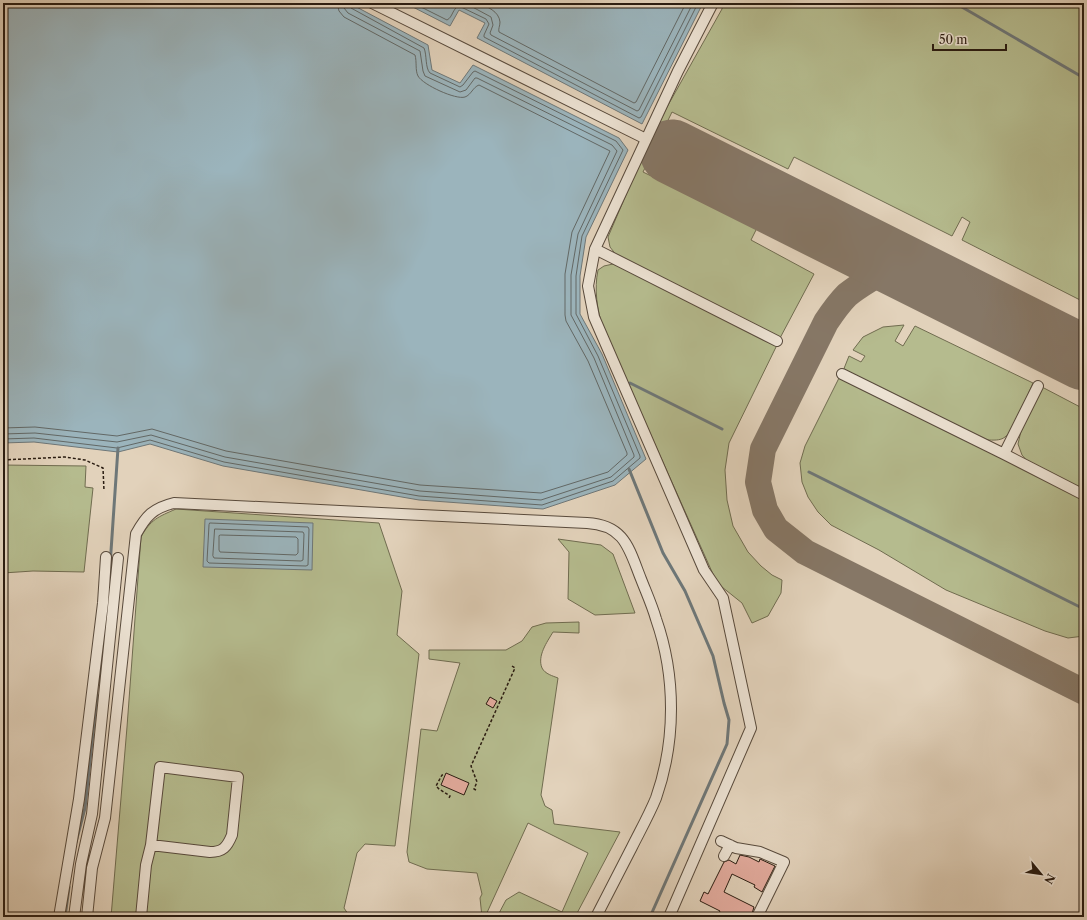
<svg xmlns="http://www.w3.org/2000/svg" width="1087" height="920" viewBox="0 0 1087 920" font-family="'Libre Caslon Text',serif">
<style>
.green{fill:#b5bb8e;stroke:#706c50}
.water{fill:#9bb4bc;stroke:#6e7778}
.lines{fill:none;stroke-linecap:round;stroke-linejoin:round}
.shore{stroke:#626866;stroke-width:1}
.stream{stroke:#6e7778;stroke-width:3}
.taxiway{stroke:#867766;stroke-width:26}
.runway{stroke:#867766;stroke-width:65}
.building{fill:#e4ac9f;stroke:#2a1c11}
.minor-casing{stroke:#584a3c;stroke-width:12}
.path{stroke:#2a1c11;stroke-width:1.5;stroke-dasharray:3 2;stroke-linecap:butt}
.minor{stroke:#ece2d3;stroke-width:10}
</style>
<rect width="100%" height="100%" fill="#e2d2bb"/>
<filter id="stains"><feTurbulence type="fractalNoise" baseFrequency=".005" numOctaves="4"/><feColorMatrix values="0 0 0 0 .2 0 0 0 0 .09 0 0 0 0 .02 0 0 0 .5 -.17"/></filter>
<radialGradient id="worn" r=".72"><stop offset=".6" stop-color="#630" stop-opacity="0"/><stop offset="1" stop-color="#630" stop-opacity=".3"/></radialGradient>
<path class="green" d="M723 3H1084V302L962 240 970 222 962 217 952 236 794 157 788 169 672 112 643 172 757 228 751 240 814 274 780 338 617 256 610 247 608 237 637 169 667 107 722 9Z
M613 264 629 271 777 345 729 443 725 470 727 500 733 526 748 552 761 566 772 575 782 580 781 593 768 616 752 623 742 603 717 583 603 328C597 310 594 289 598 270L604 266Z
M904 325 895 341 903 346 915 326 1033 383C1027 396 1015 430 1005 437 1000 441 993 440 987 440L843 371 849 356 861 362 865 356 853 350 863 337 883 327Z
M840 376 1084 499V636L1068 638 1045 631 946 590 879 550 831 525 818 512 808 497 802 482 800 463 805 446Z
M1042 387 1084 409V491L1029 463 1022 455 1018 444 1021 431Z
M3 465 86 466 85 487 93 488 84 572 33 571 3 573Z
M176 509 379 523 402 591 397 635 419 654 395 846 365 844 357 853 344 908 350 917H111L127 727 141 537C151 519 158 517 176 509Z
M558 539 601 545 613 554 635 613 595 615 568 599 569 552Z
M579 622V633L553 632C547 642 537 656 542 668 545 674 553 676 558 678L541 795 545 806 552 810 554 824 620 832 575 917H497L506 900 519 892 562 912 588 853 528 823 485 917H482L480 898 482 894 477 873 427 869 409 862 407 852 421 729 437 731 460 663 429 659V650H506L522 641 532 627 546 623Z"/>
<path class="water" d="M3 3H349L428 45 432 70 460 83 473 65 619 138 628 150 586 237 580 276V314L602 354 646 459 615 485 543 509 419 500 223 466 150 444 118 452 34 442 3 443Z
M405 3H703L642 124 477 38 485 23 459 10 450 26Z
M205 519 313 523 312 570 203 567Z"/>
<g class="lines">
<path class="shore" d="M413 3 447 20C453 17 452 9 459 6L486 19 489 24 484 35V37L639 118 641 117 698 3
M465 3 491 17 493 25 490 33 491 35 637 111 639 110 693 3
M479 3C487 7 499 11 500 22 500 26 498 29 499 32L634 103 636 102 686 3
M3 428 35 427 117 436 152 429 226 451 420 485 541 493 608 472 627 455V453L588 361 566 321 565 315V274L572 232 610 151 479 85C473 87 471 95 465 97 456 100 423 85 418 76 415 70 417 62 415 55L344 17 339 11 337 3
M3 434 35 433 117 442 151 435 225 457 420 491 541 500 611 477 634 457V455L594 358 571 315V275L578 234 617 151 612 145 477 78H475L466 90 460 92 425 76 423 71 420 51 348 13 344 8 343 3
M3 439 34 438 117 448 150 440 224 462 419 496 542 505 613 481 640 458V456L598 356 576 314V276L582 236 623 150 616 141 475 71 473 72 463 85 460 87 430 73C425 68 427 55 424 48L351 8 349 3
M210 523 308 527 309 529 308 565 306 566 209 563 207 561 209 525Z
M215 529 303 532 304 534 303 560 301 561 214 558 213 556Z
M221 535 296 537 298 539V553L296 555 220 552 219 550V536Z"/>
<path class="stream" d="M955 3 1084 78
M630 383 722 429
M629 469 663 553 685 591 713 656 724 703 729 720 727 744 650 917
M809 472 1084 609
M110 566 118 448
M76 842 85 808 97 695
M65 917 69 887"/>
<path class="taxiway" d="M897 264C880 273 862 283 847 295 839 303 832 313 826 322L763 449 758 482 765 510 776 529 805 552 1084 692"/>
<path class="runway" d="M672 152 1084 358"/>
</g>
<path class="building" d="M490 697 497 701 493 708 486 704Z
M446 773 469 783 464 795 441 785Z
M740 855 749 857 759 862 760 859 775 866 762 892 754 887 755 885 732 874 724 892 754 907 751 917H717L720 911 700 901 704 892 708 894 724 862 729 860 736 864Z"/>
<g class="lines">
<defs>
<path id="minor" d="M372 3 646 139
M595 249 777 341
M842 374 1004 454 1084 495
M1004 454 1038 386
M721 841 736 848 760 852 784 862 757 917
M724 856 730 845
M59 917 79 799 103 603 106 557
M74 917 81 864 92 814 118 558
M87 917 92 868 105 818 136 534C146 516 153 508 174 503L587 523C625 525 629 549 641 579 646 592 652 605 656 619 676 676 676 741 656 798 649 815 640 831 632 847 620 870 608 894 596 917
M141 917 146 865 151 845 160 767 238 777 232 835C227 847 223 852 210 852L151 845
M669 917 751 728 723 598 704 570 594 317 588 286 595 249 678 71 713 3"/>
</defs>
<use href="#minor" class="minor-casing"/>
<path class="path" d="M3 460 65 457 85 460 103 468 104 491
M443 775H442L436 786 439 789 450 796 449 798
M476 790 474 789 477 782 471 766 515 668 512 666"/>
<use href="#minor" class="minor"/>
</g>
<rect width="1087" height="920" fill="none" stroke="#e2d2bb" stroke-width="16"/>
<rect x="4" y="4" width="1079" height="912" fill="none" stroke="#2a1c11" stroke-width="2"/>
<rect x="8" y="8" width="1071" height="904" fill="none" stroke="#2a1c11"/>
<g transform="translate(1041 874) rotate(119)" stroke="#ece2d3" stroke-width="3" paint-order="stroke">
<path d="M0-3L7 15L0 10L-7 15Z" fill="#2a1c11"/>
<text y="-6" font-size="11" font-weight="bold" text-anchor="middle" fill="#2a1c11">N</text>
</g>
<path d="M933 44v6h73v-6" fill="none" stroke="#2a1c11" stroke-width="2"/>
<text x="939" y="44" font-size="12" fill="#2a1c11" stroke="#ece2d3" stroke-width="3" paint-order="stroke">50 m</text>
<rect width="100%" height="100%" filter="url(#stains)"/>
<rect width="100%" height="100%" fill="url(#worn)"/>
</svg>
